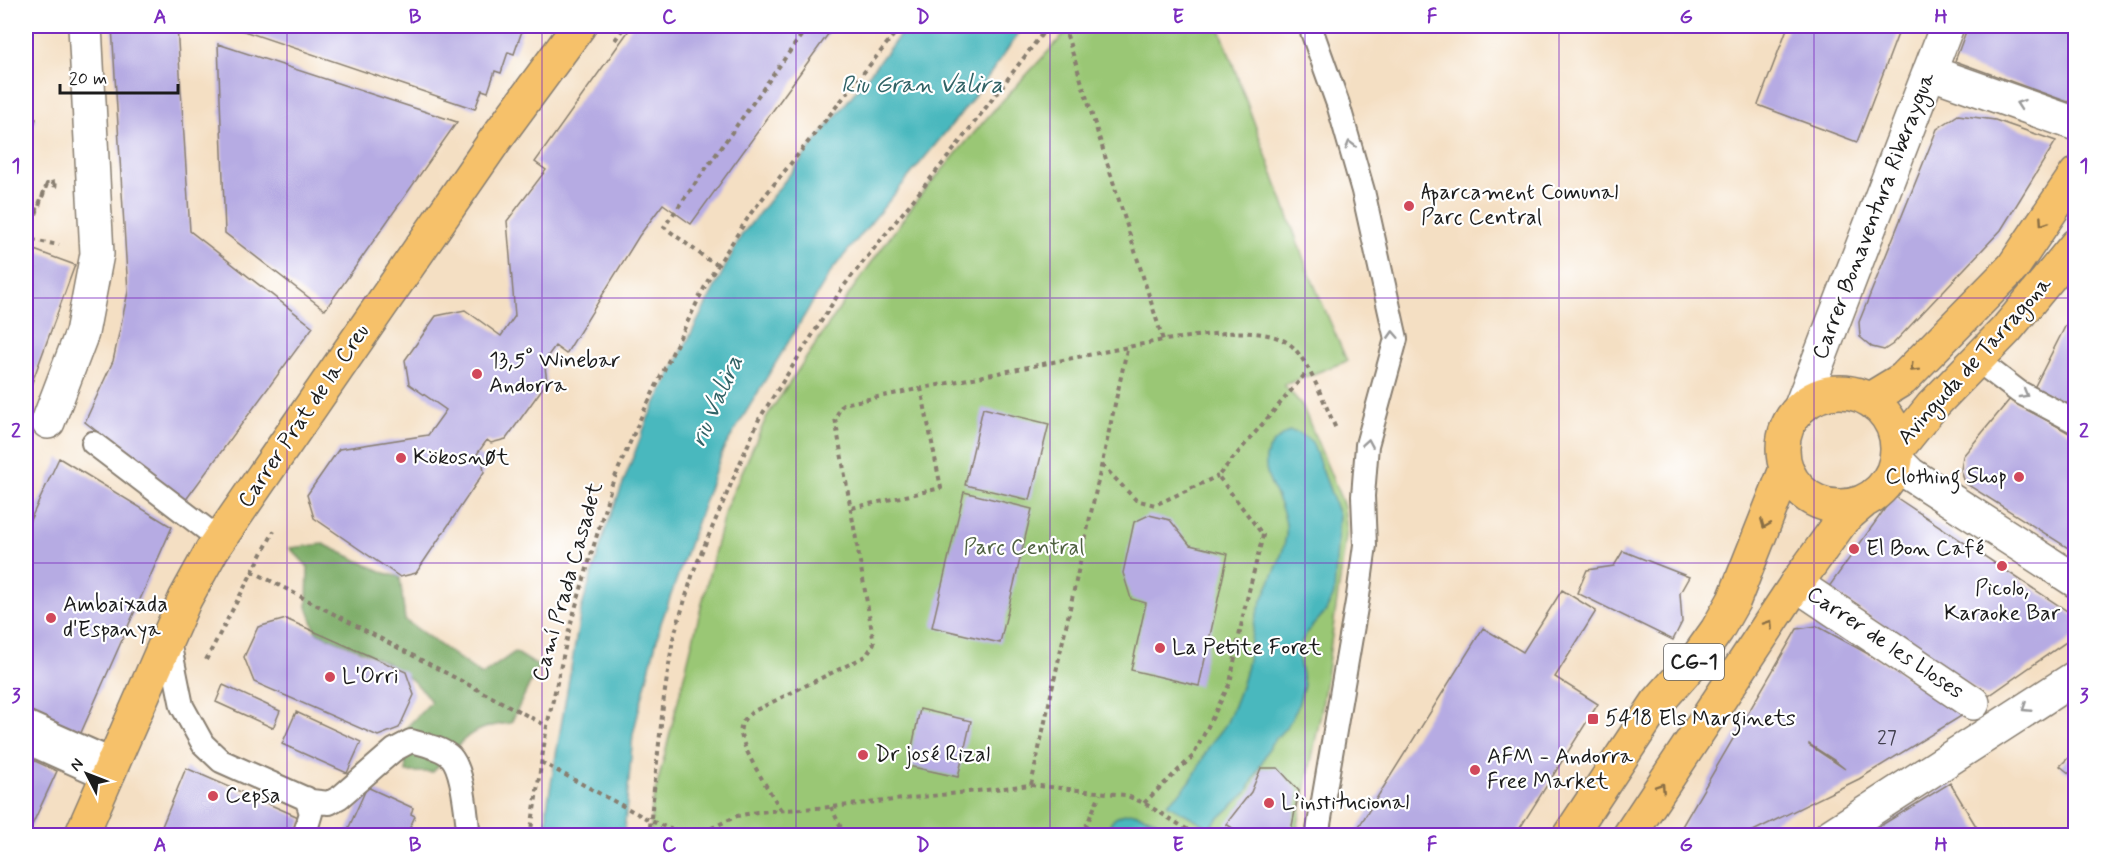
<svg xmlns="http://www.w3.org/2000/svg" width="2101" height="861" viewBox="0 0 2101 861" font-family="Mynerve,sans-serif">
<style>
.green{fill:#9ac775;stroke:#5b7248;stroke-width:1.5}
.forest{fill:#7bac66;stroke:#4c6441;stroke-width:1.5}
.water{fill:#48b8be;stroke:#326a6d;stroke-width:1.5}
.building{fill:#b6abe3;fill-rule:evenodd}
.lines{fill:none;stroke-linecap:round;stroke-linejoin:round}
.service-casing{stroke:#887e70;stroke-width:26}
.minor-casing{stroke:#887e70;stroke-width:36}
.primary-casing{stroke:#887e70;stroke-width:36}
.trunk-casing{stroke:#887e70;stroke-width:36}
.path{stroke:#887e70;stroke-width:4;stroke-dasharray:4.5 4.5;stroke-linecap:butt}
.service{stroke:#fff;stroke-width:22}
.minor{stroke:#fff;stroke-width:33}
.primary{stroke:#f6c16b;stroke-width:33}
.trunk{stroke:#f6c16b;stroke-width:33}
.oneway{stroke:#999}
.oneway2{stroke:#896e44}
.grid{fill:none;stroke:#7b2cbf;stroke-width:1.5;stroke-opacity:0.55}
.poi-dot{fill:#d1495b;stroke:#fff;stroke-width:2}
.labels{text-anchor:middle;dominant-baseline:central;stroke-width:4.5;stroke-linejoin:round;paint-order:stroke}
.number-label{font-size:20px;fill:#42404e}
.shield{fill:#fff;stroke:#606060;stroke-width:1.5}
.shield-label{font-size:21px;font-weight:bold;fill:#1c1c1c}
.poi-label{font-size:22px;fill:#1c1c1c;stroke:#fff;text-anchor:start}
.street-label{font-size:22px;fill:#1c1c1c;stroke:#fff}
.park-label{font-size:22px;fill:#4e6040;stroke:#fff}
.water-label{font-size:24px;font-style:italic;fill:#306265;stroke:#fff}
.neatline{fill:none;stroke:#7b2cbf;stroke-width:2}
.grid-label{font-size:20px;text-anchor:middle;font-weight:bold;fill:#7b2cbf}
</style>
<rect width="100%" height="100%" fill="#fff"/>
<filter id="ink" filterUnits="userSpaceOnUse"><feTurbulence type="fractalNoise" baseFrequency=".0167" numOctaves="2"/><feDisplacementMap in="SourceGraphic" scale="12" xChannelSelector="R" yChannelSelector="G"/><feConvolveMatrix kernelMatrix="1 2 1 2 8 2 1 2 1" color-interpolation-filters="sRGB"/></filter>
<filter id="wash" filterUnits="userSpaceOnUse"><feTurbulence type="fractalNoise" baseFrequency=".008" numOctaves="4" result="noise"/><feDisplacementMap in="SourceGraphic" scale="24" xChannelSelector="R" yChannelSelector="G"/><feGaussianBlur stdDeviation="1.35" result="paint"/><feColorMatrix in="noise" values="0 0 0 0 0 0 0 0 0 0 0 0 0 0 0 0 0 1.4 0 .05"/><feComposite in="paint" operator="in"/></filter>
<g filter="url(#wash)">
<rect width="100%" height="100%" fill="#f4dfc3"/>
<path class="green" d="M1072 26H1219L1307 268 1347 361 1284 385 1302 405 1344 506 1347 530 1321 713 1296 835 650 836 652 806 725 510 767 416 854 287 919 197 992 112Z"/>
<path class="forest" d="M323 544 385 573 400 577 405 620 482 675 515 652 538 666 511 723C466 727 463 741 433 772H406L403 731 431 702C407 663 356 650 316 632L307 607 308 567 290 548Z"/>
<path class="water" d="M907 26H1024L968 105 832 270 723 450 661 623 633 734 624 835H546L547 807 581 610 606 528 648 418 741 236Z
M1290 431 1299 433 1312 442 1339 515 1334 594 1326 611 1307 632 1297 650 1304 685 1297 709 1288 725 1271 744 1247 792 1209 827 1167 804C1190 786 1195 775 1207 750 1212 739 1223 732 1228 720 1234 706 1241 689 1245 673 1250 656 1250 637 1255 620 1263 591 1282 565 1286 535 1291 497 1235 460 1290 431Z
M1134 813 1152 819 1180 835H1105C1111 819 1116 814 1134 813Z"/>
<g id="blocks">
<path class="building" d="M112 26H177L190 231 313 327 185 501 85 422 113 361 128 292Z
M229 26H505L522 31 514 54 508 52 501 73 495 71 488 92 482 90 475 109Z
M632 26H834L691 224 663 204 639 236 566 354 555 346 542 364 545 367 547 382 506 439 491 443 487 440 477 454 482 457 484 472 416 573 400 577 314 518 307 495 339 449 428 435 446 410 409 384 405 360 436 316 465 310 501 336 515 316 507 221 546 170 535 162Z
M1788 26H1901L1857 142 1758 105Z
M1968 26H2076V88L2068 102 1955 61Z
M26 31 30 33 26 47Z
M218 44 457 122 325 310 225 233Z
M26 115 36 119 26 147Z
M1958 115 1995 120 2056 141 2001 230 1893 344 1884 350 1872 347 1860 337 1859 322 1937 129Z
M26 247 75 265 26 399Z
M2076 305V408L2034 388Z
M2010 399 2076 437V553L1965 483 1961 470 1963 456Z
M983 408 1049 424 1030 500 965 485Z
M59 458 172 527 80 735 26 710V529Z
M964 492 1032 509 1000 643 932 627Z
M1894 496 2076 617V635L1987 697 1828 588Z
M1149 515 1170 520 1190 545 1228 554 1199 686 1131 670 1146 603 1131 599 1123 573 1134 522Z
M1623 551 1689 577 1680 593 1682 622 1673 640 1577 593 1587 570 1614 566Z
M1562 590 1596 611 1555 677 1598 704 1515 836H1353L1483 628 1523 652Z
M286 619 406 672 414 695 399 728 378 736 254 682 244 657 258 627Z
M1817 626 1892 667 1963 715 1859 779 1743 836H1692L1681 828 1797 629ZM1809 744 1834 760 1845 769 1809 745Z
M223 685 280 711 273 728 216 702Z
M920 709 971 721 958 777 908 766Z
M296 712 361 742 347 773 282 744Z
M2076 750V779L2060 766Z
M26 757 57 771 27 836H26Z
M186 768 303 819 296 836H158Z
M1261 768H1278L1299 791 1290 836H1245L1226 824 1251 792Z
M1950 783 1982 836H1864Z
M367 787 413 808 411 814 415 816 406 836H345Z"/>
</g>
</g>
<g filter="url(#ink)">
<use href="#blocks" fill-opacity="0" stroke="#887e70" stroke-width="1.5"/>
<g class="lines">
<defs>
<path id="service" d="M1310 26 1338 104 1363 191 1396 339 1367 445 1363 496 1365 545 1358 596 1317 836
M1977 360 2019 392 2076 422
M93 443 219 539
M168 637 182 706 203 744 221 761 311 801 329 803 340 797 394 750 411 741C423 744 442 748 451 757 464 771 466 816 469 836
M26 722 114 761
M26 742 106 778
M304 836 311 813 306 798"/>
<path id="minor" d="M1929 72 2076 124
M1801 406 1947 26
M48 422 82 333 97 254 85 26
M1897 461 1910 474 2076 581
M1796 584 1973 703
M1830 836 2076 677"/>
<path id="primary" d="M81 836 185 599 212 550 495 140 579 26"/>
<path id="trunk" d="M1783 449a57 57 0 1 1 114 0a57 57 0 1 1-114 0Z
M1870 399 1903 379 2013 267 2076 174
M1898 448 1932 406 2006 330 2076 245
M1569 836 1657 703 1697 658 1717 630 1734 600 1786 469
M1629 836 1796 584 1843 519 1862 503"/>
</defs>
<use href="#service" class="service-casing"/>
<use href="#minor" class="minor-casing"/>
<use href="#primary" class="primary-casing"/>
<use href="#trunk" class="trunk-casing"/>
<path class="path" d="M1064 26 1163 340C1197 337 1268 321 1294 348 1310 365 1327 409 1337 431
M615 40 625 26
M55 182 47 184 27 239 59 245
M26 237 47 184 58 186
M718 264 711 262 664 227 808 26
M1102 465 1136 500 1155 505 1218 476
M852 508 941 488 921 388
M252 571 547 726
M206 660 274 531
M541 762 649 820 684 835 701 833 737 816 757 812 831 807 1031 785 1125 795 1144 803 1198 836
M1031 785 1128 345
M1144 803 1193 756 1230 683 1244 611 1263 535 1218 476 1307 372
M831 807 845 836
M781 810C772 794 737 744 741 727 742 720 748 716 752 712L866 656 874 643 835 418 843 404 1163 340
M530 836 547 726 570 626 612 484 642 415 707 282 751 213 901 26
M649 836 664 697 673 639 694 570 759 419 843 287 955 148 1048 26
M1082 836 1100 794"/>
<use href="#service" class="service"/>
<use href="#minor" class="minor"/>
<use href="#primary" class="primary"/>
<use href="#trunk" class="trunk"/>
</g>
<defs><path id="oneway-chevron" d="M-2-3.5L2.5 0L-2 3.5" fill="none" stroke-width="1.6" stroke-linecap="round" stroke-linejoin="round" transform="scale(1.5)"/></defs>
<g class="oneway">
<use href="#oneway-chevron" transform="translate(2020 104) rotate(-161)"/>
<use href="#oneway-chevron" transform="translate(1350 145) rotate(-106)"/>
<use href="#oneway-chevron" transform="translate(1393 335) rotate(-93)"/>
<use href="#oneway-chevron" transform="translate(2024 394) rotate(30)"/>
<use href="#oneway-chevron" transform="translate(1368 443) rotate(-80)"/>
<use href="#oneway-chevron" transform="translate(2026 708) rotate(147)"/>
</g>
<g class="oneway2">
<use href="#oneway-chevron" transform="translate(2043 222) rotate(124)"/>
<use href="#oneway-chevron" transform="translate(1914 368) rotate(135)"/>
<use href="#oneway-chevron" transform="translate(1765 524) rotate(112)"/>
<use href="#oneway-chevron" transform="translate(1769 624) rotate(-56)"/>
<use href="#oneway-chevron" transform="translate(1661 787) rotate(-57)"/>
</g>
</g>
<path class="grid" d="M287 26V836M542 26V836M796 26V836M1050 26V836M1305 26V836M1559 26V836M1814 26V836M26 298H2076M26 563H2076"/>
<g class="poi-dot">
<circle cx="1409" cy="206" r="6"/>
<circle cx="477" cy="374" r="6"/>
<circle cx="401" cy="458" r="6"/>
<circle cx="2019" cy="477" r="6"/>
<circle cx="1854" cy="549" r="6"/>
<circle cx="2002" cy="566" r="6"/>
<circle cx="51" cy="618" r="6"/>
<circle cx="1160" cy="648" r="6"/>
<circle cx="330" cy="677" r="6"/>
<rect x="1587" y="713" width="12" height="12" rx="3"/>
<circle cx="863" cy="755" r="6"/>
<circle cx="1475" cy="770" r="6"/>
<circle cx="213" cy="796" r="6"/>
<circle cx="1269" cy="803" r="6"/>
</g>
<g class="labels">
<g class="number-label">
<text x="1887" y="738">27</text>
</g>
<rect class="shield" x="1664" y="644" width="60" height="36" rx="4.5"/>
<g class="shield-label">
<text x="1694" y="662">CG-1</text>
</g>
<g class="poi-label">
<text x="1421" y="193">Aparcament Comunal<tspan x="1421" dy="25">Parc Central</tspan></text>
<text x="489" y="361">13,5° Winebar<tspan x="489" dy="25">Andorra</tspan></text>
<text x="413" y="458">Kökosnøt</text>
<text x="2007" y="477" text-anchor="end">Clothing Shop</text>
<text x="1866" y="549">El Bon Café</text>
<text x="2002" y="589" text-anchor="middle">Picolo,<tspan x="2002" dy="25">Karaoke Bar</tspan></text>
<text x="63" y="605">Ambaixada<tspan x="63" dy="25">d'Espanya</tspan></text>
<text x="1172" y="648">La Petite Foret</text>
<text x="342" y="677">L'Orri</text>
<text x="1605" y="719">5418 Els Marginets</text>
<text x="875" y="755">Dr josé Rizal</text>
<text x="1487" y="757">AFM - Andorra<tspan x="1487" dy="25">Free Market</tspan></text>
<text x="225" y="796">Cepsa</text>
<text x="1281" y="803">L’institucional</text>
</g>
<g class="street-label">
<text transform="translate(1874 216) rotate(-69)">Carrer Bonaventura Riberaygua</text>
<text transform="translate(1975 361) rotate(-48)">Avinguda de Tarragona</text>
<text transform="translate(304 416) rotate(-56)">Carrer Prat de la Creu</text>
<text transform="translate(568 582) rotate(-74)">Camí Prada Casadet</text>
<text transform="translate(1885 643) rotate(34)">Carrer de les Lloses</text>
</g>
<g class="park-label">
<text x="1024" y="548">Parc Central</text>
</g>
<g class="water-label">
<text x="922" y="85">Riu Gran Valira</text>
<text transform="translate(717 401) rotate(-66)">riu Valira</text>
</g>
</g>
<rect width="2101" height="861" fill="none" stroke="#fff" stroke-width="66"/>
<g transform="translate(87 774) rotate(312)" stroke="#ffffff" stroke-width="4.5" paint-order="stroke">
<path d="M0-4.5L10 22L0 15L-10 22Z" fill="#1c1c1c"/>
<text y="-9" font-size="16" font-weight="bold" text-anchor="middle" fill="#1c1c1c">N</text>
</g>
<path d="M60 84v9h118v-9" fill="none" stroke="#1c1c1c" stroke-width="3"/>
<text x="69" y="84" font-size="18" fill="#1c1c1c" stroke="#ffffff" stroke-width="4.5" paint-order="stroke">20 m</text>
<rect x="33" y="33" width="2035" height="795" class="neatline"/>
<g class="grid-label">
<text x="160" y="23">A</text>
<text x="415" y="23">B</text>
<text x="669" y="23">C</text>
<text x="923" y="23">D</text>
<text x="1178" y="23">E</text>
<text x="1432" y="23">F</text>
<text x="1686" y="23">G</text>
<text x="1941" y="23">H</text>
<text x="16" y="172">1</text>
<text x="2084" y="172">1</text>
<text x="16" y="437">2</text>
<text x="2084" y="437">2</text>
<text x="16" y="702">3</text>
<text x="2084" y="702">3</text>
<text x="160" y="851">A</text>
<text x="415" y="851">B</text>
<text x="669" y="851">C</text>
<text x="923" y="851">D</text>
<text x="1178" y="851">E</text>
<text x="1432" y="851">F</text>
<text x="1686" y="851">G</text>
<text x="1941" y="851">H</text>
</g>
</svg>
